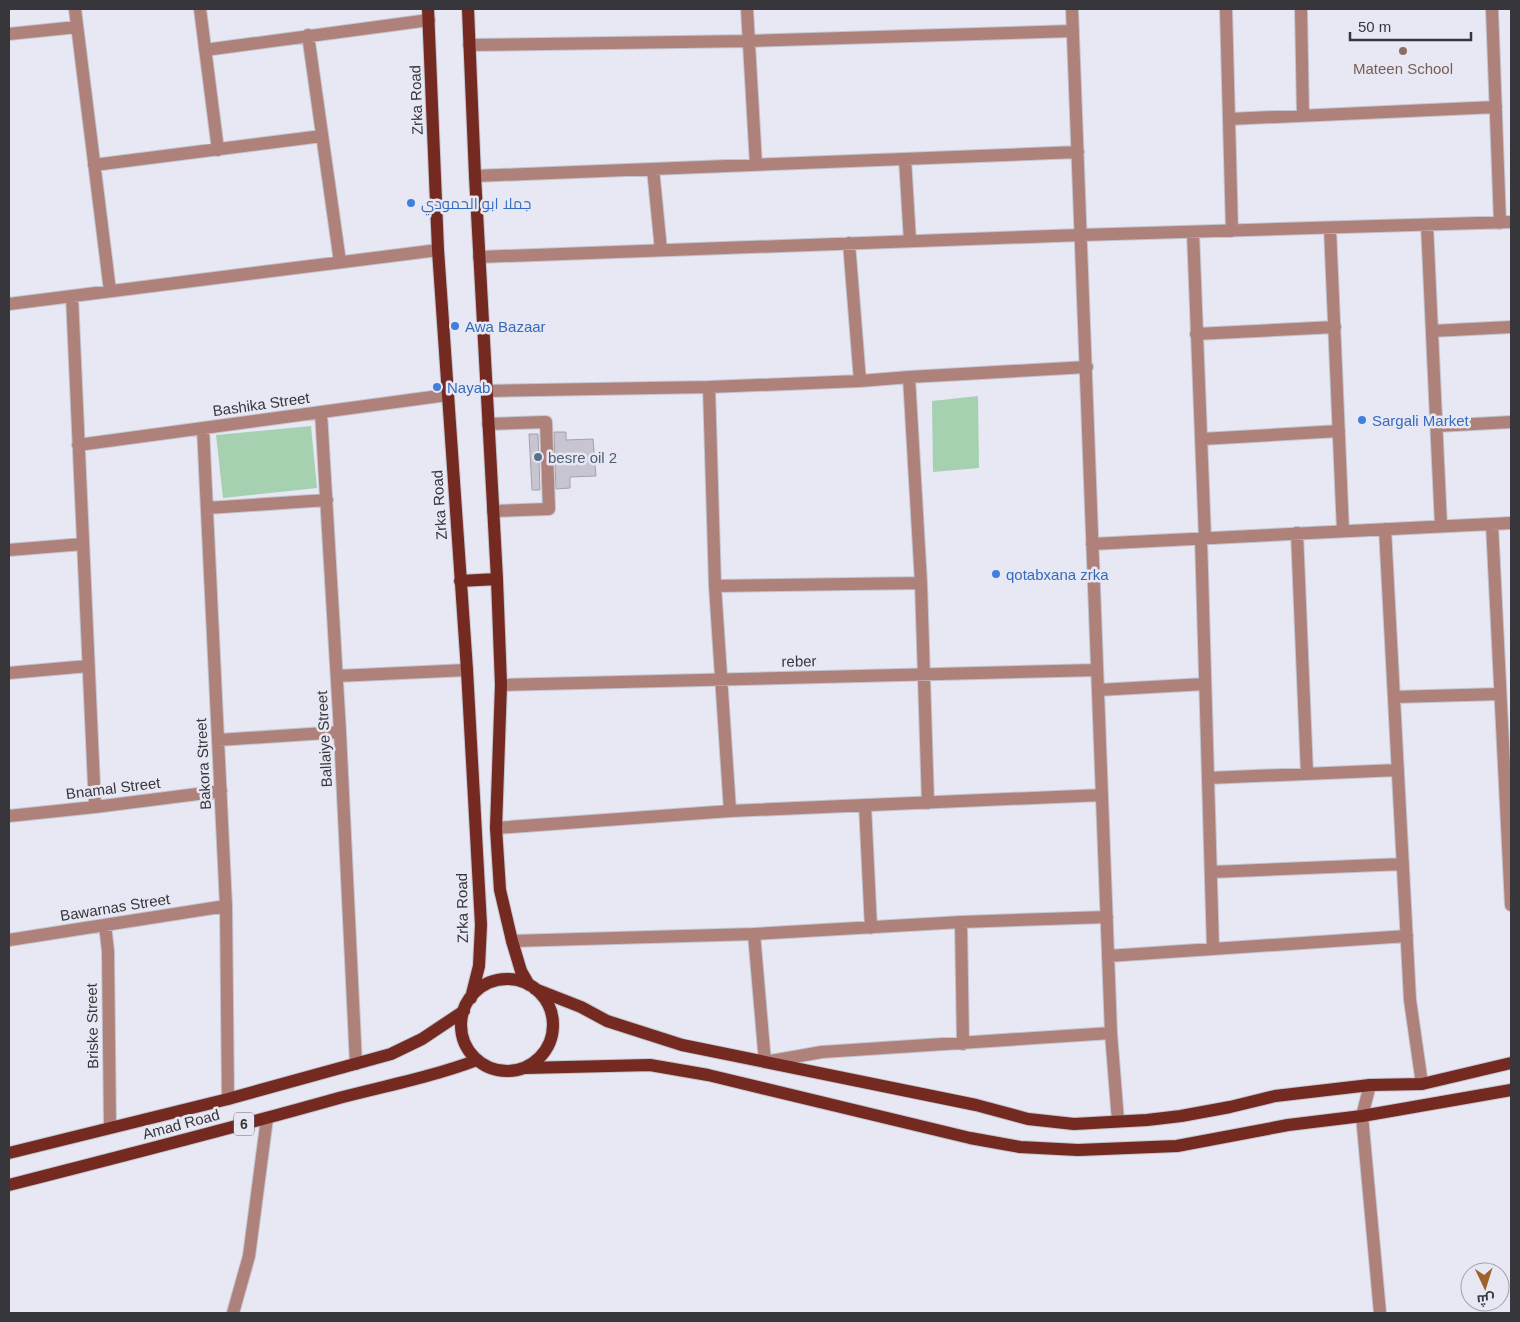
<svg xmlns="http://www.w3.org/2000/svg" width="1520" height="1322" viewBox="0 0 1520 1322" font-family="Helvetica,Cairo,sans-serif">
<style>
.green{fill:#a6d1b1}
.building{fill:#c8c5d0;stroke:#a5a2ac}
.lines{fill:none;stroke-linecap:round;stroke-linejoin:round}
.minor-casing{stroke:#c4c5ce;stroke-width:14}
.major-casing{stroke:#c4c5ce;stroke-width:14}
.minor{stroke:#ae817a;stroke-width:12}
.major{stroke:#742921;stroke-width:12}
.education-dot{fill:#8d6e63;stroke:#e7e8f3;stroke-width:2}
.shop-dot{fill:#3f7fe0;stroke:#e7e8f3;stroke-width:2}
.service-dot{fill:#5c6f8a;stroke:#e7e8f3;stroke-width:2}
.labels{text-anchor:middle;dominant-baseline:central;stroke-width:5;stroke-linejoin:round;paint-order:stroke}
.shield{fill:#e7e8f3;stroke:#6c6c72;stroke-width:1}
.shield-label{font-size:14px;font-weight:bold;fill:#37373b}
.education-label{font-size:15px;fill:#785e54;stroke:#e7e8f3}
.street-label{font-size:15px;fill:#37373b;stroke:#e7e8f3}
.shop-label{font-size:15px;fill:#366cbe;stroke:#e7e8f3;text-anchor:start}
.service-label{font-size:15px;fill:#4e5e75;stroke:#e7e8f3;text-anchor:start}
</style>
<rect width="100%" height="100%" fill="#e7e8f3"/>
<path class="green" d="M978 396 979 468 933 472 932 401Z
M311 426 317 488 223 498 216 435Z"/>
<path class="building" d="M554 432H566V440L593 439 596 476 570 477V488L556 489Z
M529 434H538L540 490H532Z"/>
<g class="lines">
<defs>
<path id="minor" d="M75 9 110 291
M200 9 218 150
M747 9 756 165
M1072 9 1111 1033 1118 1121
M1226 9 1232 231
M1301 9 1303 116
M1492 9 1500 223
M9 34 77 27
M308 35 340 262
M469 45 749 41 1073 31
M205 50 429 20
M1229 119 1496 107
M905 159 910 241
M94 165 322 136
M653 169 661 250
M475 176 1078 152
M1427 225 1441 526
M1330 228 1343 531
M1193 232 1205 538
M849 243 860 381
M479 257 1081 235 1511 222
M72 296 95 807
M9 304 438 250
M1432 331 1511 327
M1196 334 1335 327
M909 377 921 583 928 803
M709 387 715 586 730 811
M486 391 709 387 860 381 909 377 1087 367
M321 412 340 732 356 1064
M488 424 546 422 549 509 493 511
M1437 426 1511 422
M203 428 226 906 228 1099
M1202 439 1339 431
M78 445 447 395
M207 508 327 500
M1492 524 1511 905
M1385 529 1410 1000 1422 1084
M1297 533 1307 774
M1201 538 1213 949
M1092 544 1511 523
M9 550 83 544
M715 586 921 583
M9 673 88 666
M337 676 467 670
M501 685 1097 670
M1098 690 1205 684
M1394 697 1500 694
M218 740 340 732
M1208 778 1398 770
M865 805 871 928
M9 816 95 807 221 791
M496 828 730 811 1102 795
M1211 872 1403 864
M961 922 963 1044
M105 925 108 951 110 1127
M754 934 765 1062 822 1052 1111 1033
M9 940 226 906
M512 941 754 934 961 922 1107 917
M1108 956 1407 936
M1370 1085 1362 1116 1380 1313
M233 1313 249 1256 267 1118"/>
<path id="major" d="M428 9 438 250 467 670 481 925 479 966 471 998
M468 9 475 176 497 579 501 685 496 828 500 890 512 941 521 971 529 985
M460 581 497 579
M461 1025a46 46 0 1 1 92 0a46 46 0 1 1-92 0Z
M535 989 581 1007 607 1021 682 1045 976 1105 1028 1119 1074 1124 1147 1120 1181 1116 1230 1107 1275 1096 1370 1085 1422 1084 1511 1063
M525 1068 650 1065 708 1075 970 1138 1020 1147 1078 1150 1177 1146 1288 1125 1362 1116 1511 1090
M9 1153 228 1099 391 1054 422 1039 464 1011
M9 1185C119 1157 229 1129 339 1098 385 1086 432 1077 477 1060"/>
</defs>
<use href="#minor" class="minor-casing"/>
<use href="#major" class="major-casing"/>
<use href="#minor" class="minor"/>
<use href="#major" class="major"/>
</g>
<circle class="education-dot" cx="1403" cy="51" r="5"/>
<g class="shop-dot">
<circle cx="411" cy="203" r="5"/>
<circle cx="455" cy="326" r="5"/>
<circle cx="437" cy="387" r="5"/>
<circle cx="1362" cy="420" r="5"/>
<circle cx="996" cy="574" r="5"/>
</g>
<circle class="service-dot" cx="538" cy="457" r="5"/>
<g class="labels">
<rect class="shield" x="234" y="1112.5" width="20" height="23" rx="4"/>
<g class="shield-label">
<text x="244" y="1124">6</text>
</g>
<g class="education-label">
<text x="1403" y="68">Mateen School</text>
</g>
<g class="street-label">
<text transform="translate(416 100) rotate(-92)">Zrka Road</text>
<text transform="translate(261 404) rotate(-8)">Bashika Street</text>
<text transform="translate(439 505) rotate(-94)">Zrka Road</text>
<text transform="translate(799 661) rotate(-1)">reber</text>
<text transform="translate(324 739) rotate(-93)">Ballaiye Street</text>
<text transform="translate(203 764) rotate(-93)">Bakora Street</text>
<text transform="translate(113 788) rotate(-7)">Bnamal Street</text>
<text transform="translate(115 907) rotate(-9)">Bawarnas Street</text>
<text transform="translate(462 908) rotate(-91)">Zrka Road</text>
<text transform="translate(92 1026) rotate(-91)">Briske Street</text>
<text transform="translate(181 1124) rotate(-15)">Amad Road</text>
</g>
<g class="shop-label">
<text x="421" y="203">جملا ابو الحمودي</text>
<text x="465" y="326">Awa Bazaar</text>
<text x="447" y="387">Nayab</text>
<text x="1372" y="420">Sargali Market</text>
<text x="1006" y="574">qotabxana zrka</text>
</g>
<g class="service-label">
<text x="548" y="457">besre oil 2</text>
</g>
</g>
<rect width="1520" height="1322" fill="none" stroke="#37373b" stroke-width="20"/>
<g transform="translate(1485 1287) rotate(176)"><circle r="24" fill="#e7e8f3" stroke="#a1a1a9"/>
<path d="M0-4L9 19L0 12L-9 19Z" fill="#a1612b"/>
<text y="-8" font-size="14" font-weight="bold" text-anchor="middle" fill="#37373b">ش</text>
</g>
<path d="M1350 32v8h121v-8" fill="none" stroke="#37373b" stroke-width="2.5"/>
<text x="1358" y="32" font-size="15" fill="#37373b" stroke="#e7e8f3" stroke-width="4" paint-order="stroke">50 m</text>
</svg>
